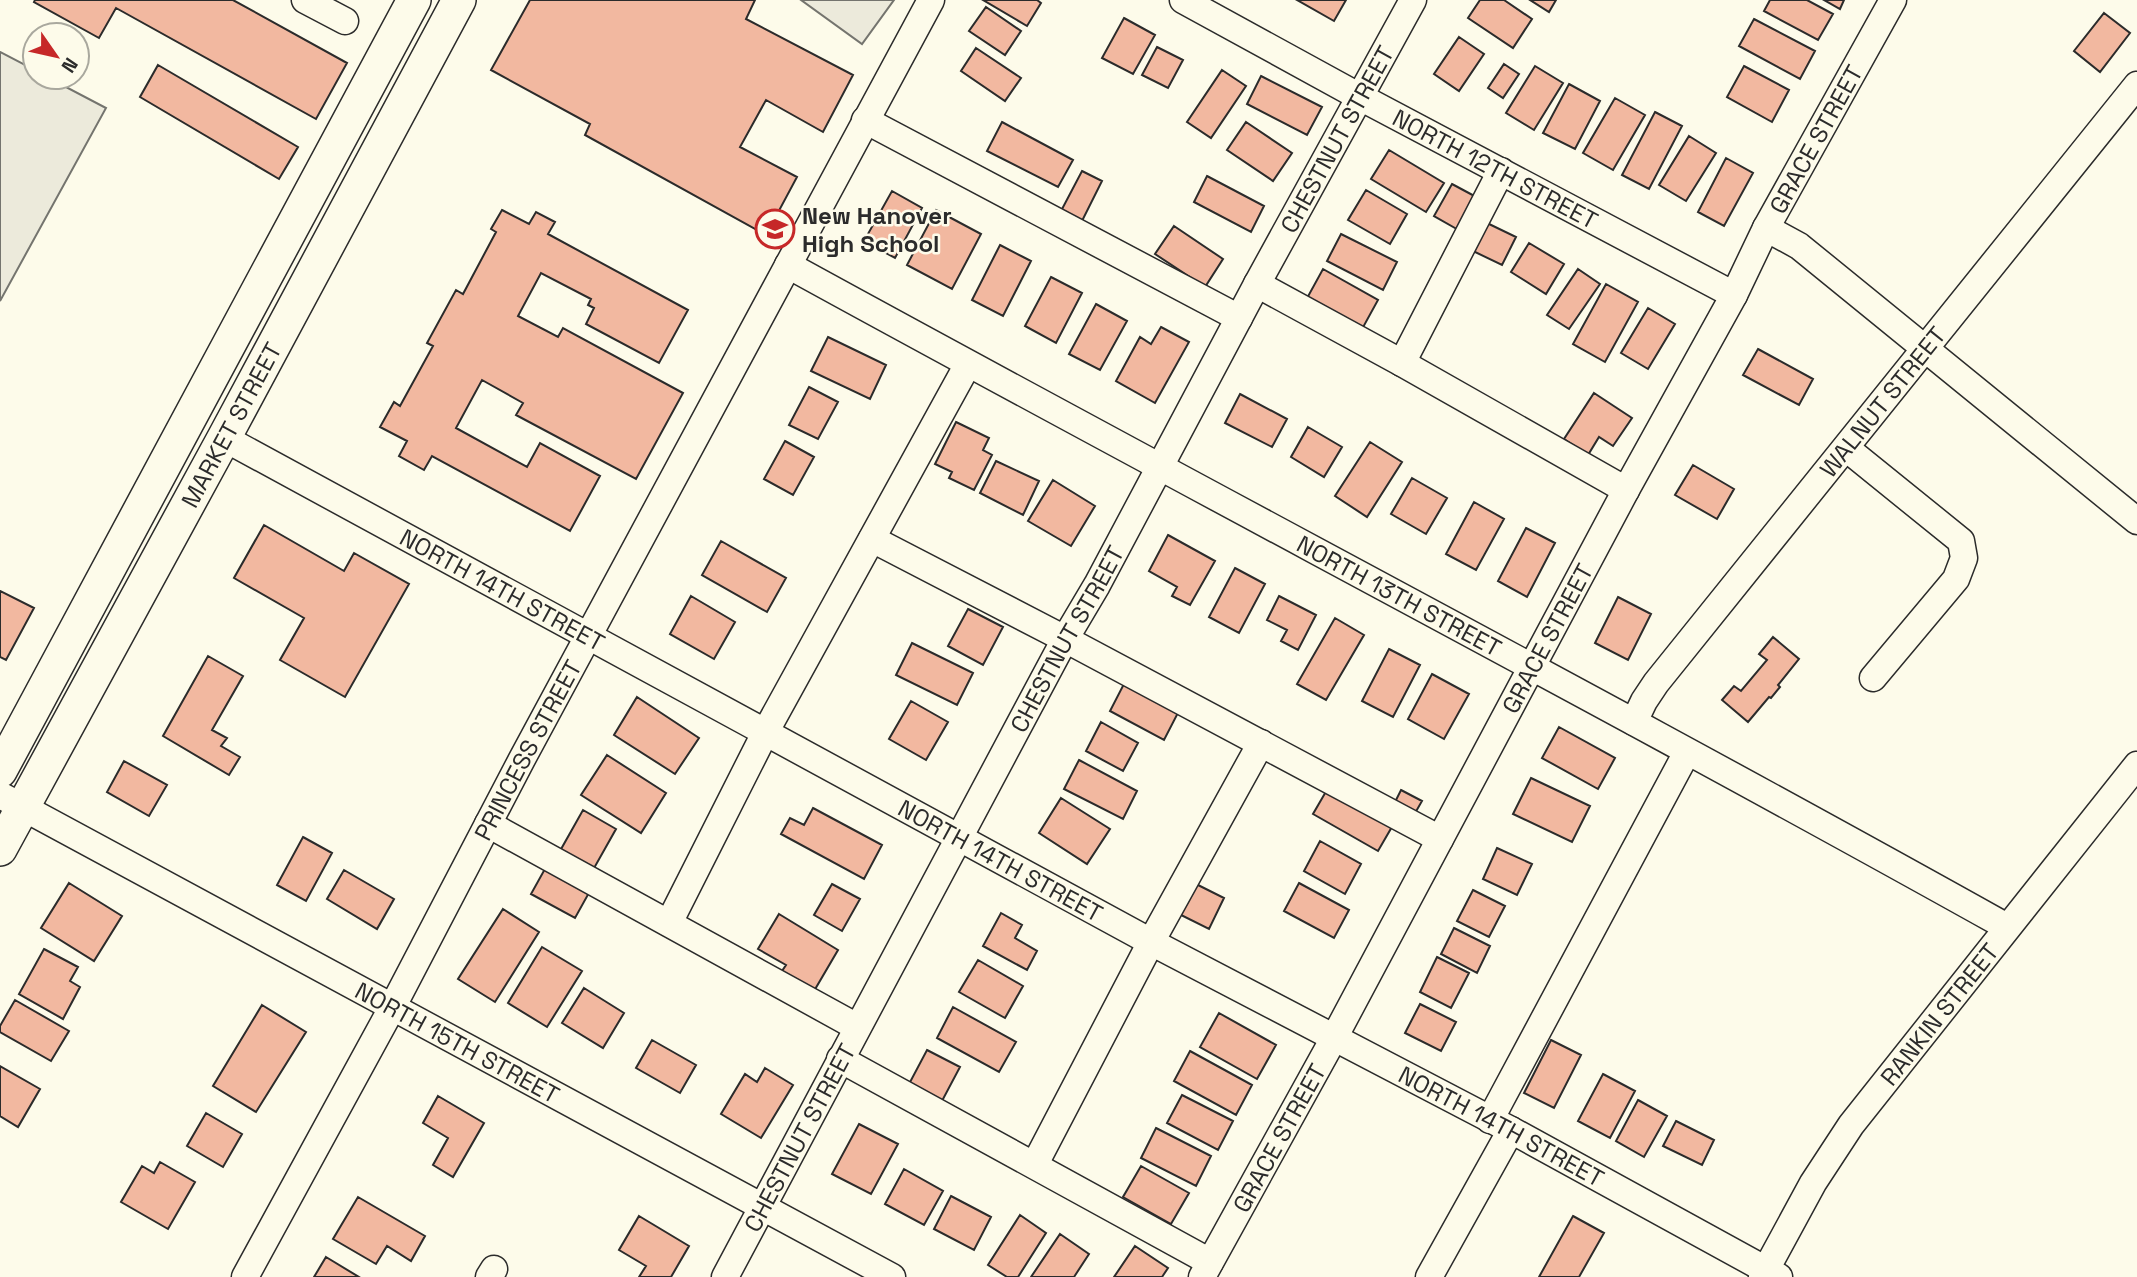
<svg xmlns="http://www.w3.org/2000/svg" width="2137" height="1277" viewBox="0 0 2137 1277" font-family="'Space Grotesk',sans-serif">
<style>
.parking{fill:#eceadb;stroke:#74746e;stroke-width:2}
.building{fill:#f2b8a0;stroke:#2b2b2b;stroke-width:2}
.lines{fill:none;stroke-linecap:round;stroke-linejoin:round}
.minor-casing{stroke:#2b2b2b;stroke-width:29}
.major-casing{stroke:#2b2b2b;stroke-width:36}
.minor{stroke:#fdfbea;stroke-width:26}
.major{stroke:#fdfbea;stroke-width:33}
.labels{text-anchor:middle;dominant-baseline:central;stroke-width:5;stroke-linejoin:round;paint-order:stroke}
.street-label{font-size:24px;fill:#2b2b2b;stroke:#fdfbea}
.poi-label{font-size:24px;font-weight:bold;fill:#2b2b2b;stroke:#fdfbea;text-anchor:start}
</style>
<rect width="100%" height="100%" fill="#fdfbea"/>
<path class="parking" d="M801 0H894L862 44Z
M0 52 35 70V77H47L106 108 0 301Z"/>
<path class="building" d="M35 0H233L347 63 316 119 116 8 99 38 34 2Z
M530 0H755L746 19 853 75 823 132 766 100 740 147 797 177 766 235 585 135 590 124 491 70Z
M983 0H1037L1041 3 1027 26Z
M1297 0H1346L1334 21Z
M1480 0H1504L1532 19 1513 48 1468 18Z
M1530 0H1556L1549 12Z
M1770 0H1807L1833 14 1818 40 1764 11Z
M1824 0H1844L1840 9Z
M986 7 1021 31 1005 55 969 31Z
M2104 13 2130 33 2100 72 2074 51Z
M1124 18 1155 35 1133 74 1102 58Z
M1754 19 1815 51 1800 79 1739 46Z
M1459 37 1484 54 1459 91 1434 74Z
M1157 47 1183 60 1168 88 1142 75Z
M976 48 1021 78 1005 101 961 71Z
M1504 64 1519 74 1503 98 1488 88Z
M158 65 298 147 279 179 140 97Z
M1535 66 1563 83 1534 130 1506 113Z
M1744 66 1789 90 1772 122 1727 97Z
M1222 70 1246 86 1211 138 1187 122Z
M1261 76 1322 107 1307 135 1247 104Z
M1569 84 1600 101 1575 149 1543 133Z
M1615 98 1645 115 1613 170 1583 153Z
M1655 112 1682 126 1649 189 1622 175Z
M1002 122 1073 160 1058 187 987 151Z
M1246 122 1292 153 1273 181 1227 150Z
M1689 136 1716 153 1686 201 1659 185Z
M1389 150 1444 183 1426 212 1371 179Z
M1726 158 1753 173 1724 226 1698 212Z
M1082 171 1102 181 1082 221 1061 211Z
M1207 176 1264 206 1251 232 1194 202Z
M1452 184 1480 199 1462 232 1434 216Z
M1366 190 1407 214 1390 244 1348 220Z
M892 191 922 208 895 258 864 241Z
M502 210 529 224 536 212 555 222 548 234 688 310 659 363 586 324 594 308 588 305 591 299 541 273 518 316 558 337 563 328 683 393 636 479 516 415 523 403 482 380 456 428 527 467 540 443 600 476 570 531 432 456 424 470 399 456 407 441 380 427 394 402 400 406 433 346 427 343 456 290 463 294 496 232 491 229Z
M936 210 981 234 952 289 907 265Z
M1487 223 1516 237 1502 265 1473 251Z
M1174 226 1223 259 1205 287 1155 254Z
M1341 234 1397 262 1383 290 1327 261Z
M1529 243 1564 264 1546 294 1511 272Z
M1000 245 1031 261 1003 316 972 300Z
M1323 269 1378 300 1361 331 1306 300Z
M1578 269 1600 284 1569 329 1547 315Z
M1051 277 1082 293 1056 343 1025 326Z
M1606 284 1638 302 1605 362 1573 344Z
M1096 304 1127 321 1100 370 1069 354Z
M1648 308 1675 324 1648 369 1621 353Z
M1161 327 1189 342 1155 403 1116 381 1140 337 1151 344Z
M828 337 886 365 870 399 811 371Z
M1758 349 1813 379 1799 405 1743 375Z
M809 387 838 402 818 439 789 425Z
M1594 393 1632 418 1613 446 1599 437 1588 455 1564 439Z
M1240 394 1287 419 1272 447 1225 423Z
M956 422 989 438 983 450 992 455 974 490 949 478 952 472 935 464Z
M1308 427 1342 447 1324 477 1291 457Z
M785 441 814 457 793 495 764 479Z
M1370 442 1402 462 1367 517 1335 496Z
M996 461 1039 481 1023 515 980 493Z
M1693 465 1734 489 1717 519 1675 495Z
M1412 478 1447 498 1426 534 1391 514Z
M1053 480 1095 506 1071 546 1028 521Z
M1474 502 1504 519 1476 570 1446 554Z
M264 525 344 571 354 553 409 584 345 697 280 660 304 618 234 578Z
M1526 528 1555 543 1527 597 1498 581Z
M1168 535 1215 561 1190 605 1172 596 1177 587 1149 571Z
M721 541 786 578 767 612 702 575Z
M1235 568 1265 584 1239 633 1209 617Z
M0 591 34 608 6 660 0 657Z
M691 596 735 622 714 659 670 634Z
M1279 596 1316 615 1298 650 1281 641 1287 630 1267 620Z
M1618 597 1651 614 1628 660 1595 643Z
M968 609 1003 627 983 665 948 646Z
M1335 618 1364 635 1326 700 1297 684Z
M1773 637 1799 659 1778 685 1780 687 1771 698 1769 697 1748 722 1722 700 1734 686 1741 691 1767 660 1759 654Z
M912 643 973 673 957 705 896 675Z
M1389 649 1420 665 1393 717 1362 701Z
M208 656 243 676 212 730 227 738 221 746 240 757 229 775 163 736Z
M1432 674 1469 694 1444 739 1408 719Z
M1127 678 1181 707 1164 740 1110 711Z
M637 697 699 738 675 774 614 735Z
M911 701 948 722 926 760 889 739Z
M1101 722 1138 743 1123 771 1086 751Z
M1559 727 1615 758 1598 789 1542 758Z
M607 755 666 793 641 833 581 795Z
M1079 760 1137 791 1123 819 1064 789Z
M124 761 167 785 149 816 107 792Z
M1531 778 1590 806 1572 842 1513 814Z
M1328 788 1393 825 1378 851 1313 814Z
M1401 790 1422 801 1414 815 1394 804Z
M1061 798 1110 829 1087 864 1039 833Z
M813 808 882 845 864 879 781 834 790 818 804 825Z
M583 810 616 829 593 870 560 851Z
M303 837 332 853 306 901 277 885Z
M1320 841 1361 864 1345 894 1304 871Z
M1497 848 1532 864 1517 895 1483 879Z
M546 867 590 891 575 918 531 894Z
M344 870 394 899 377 929 327 899Z
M69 883 122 916 94 961 41 928Z
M1194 883 1224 898 1209 929 1179 914Z
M1299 883 1349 910 1334 938 1284 911Z
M832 884 860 899 842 931 814 915Z
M1473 890 1505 906 1489 937 1457 921Z
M503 909 539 932 495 1002 458 979Z
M1001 913 1022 925 1015 938 1037 951 1027 970 983 946Z
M779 914 838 950 814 991 782 971 786 965 758 949Z
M1454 928 1490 946 1477 973 1441 954Z
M542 947 582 971 547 1027 508 1003Z
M44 949 78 967 70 981 80 987 63 1019 19 994Z
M1437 957 1469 973 1451 1008 1420 992Z
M978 960 1023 986 1005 1018 959 992Z
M584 988 624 1013 603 1048 562 1023Z
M15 1000 69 1031 51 1061 0 1032V1026Z
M1420 1004 1456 1022 1441 1051 1405 1033Z
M262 1005 306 1032 256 1112 213 1086Z
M953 1007 1016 1042 999 1072 937 1038Z
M1219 1013 1276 1045 1257 1079 1200 1047Z
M652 1040 696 1065 680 1093 636 1068Z
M1551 1040 1581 1055 1554 1108 1524 1093Z
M927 1050 960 1067 942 1101 909 1084Z
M1190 1051 1252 1085 1236 1115 1174 1081Z
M0 1066 40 1089 18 1127 0 1116Z
M765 1068 793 1085 761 1138 721 1114 745 1074 757 1082Z
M1603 1074 1635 1091 1610 1138 1578 1121Z
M1182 1095 1233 1121 1218 1150 1167 1123Z
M438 1096 484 1123 453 1177 433 1165 448 1138 423 1123Z
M1638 1100 1667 1116 1644 1157 1616 1141Z
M206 1113 242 1134 223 1167 187 1146Z
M1676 1121 1714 1140 1702 1165 1663 1146Z
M859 1124 898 1144 871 1194 832 1174Z
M1156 1128 1211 1156 1196 1186 1141 1158Z
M160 1162 195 1182 168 1229 121 1202 142 1166 154 1173Z
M1141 1166 1189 1193 1171 1224 1123 1197Z
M904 1169 943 1191 924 1225 885 1204Z
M951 1196 991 1217 974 1250 934 1229Z
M358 1197 425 1236 411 1261 387 1246 376 1264 333 1239Z
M1020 1215 1046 1233 1018 1277H1007L988 1265Z
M639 1216 689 1246 671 1277H639L646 1266 619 1250Z
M1573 1216 1604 1233 1579 1277H1539Z
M1060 1234 1089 1254 1074 1277H1031Z
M1135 1246 1168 1268 1162 1277H1114Z
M326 1257 359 1277H314Z"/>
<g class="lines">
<defs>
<g id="minor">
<path d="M305 0 345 21"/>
<path id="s1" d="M1183 0 1360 97 1734 295"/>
<path d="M865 120 1239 318"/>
<path d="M1766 228 1799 246 2137 521"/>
<path id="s2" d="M788 265C1194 488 1604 702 2007 927"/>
<path d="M1257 284 1402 363 1626 490"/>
<path d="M1402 363 1501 171"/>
<path id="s3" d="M224 438 1151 942 1511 1130 1779 1277"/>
<path d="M1846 448 1961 541 1964 558 1956 579 1873 678"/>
<path d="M872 539 1065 639 1440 839"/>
<path id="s4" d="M1634 722 1644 701 1656 683 2137 85"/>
<path id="s5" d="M0 795 892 1277"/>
<path d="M488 824 857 1027"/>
<path d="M669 923 766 731 968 364"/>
<path d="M840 1059 1210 1262"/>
<path d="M1490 1120 1687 752"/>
<path d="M1035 1164 1151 942 1261 743"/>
<path id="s6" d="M245 1277 393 1006 522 759 931 0"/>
<path d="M489 1277 494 1269"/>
<path id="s7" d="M725 1277 1065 639 1097 585 1257 284 1413 0"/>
<path id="s8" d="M1202 1277 1334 1038 1626 490 1734 295 1766 228 1893 0"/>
<path d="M1429 1277 1511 1130"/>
<path id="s9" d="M1762 1277 1813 1183 1851 1125 2137 765"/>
</g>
<g id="major">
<path d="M0 771 414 0"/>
<path id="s10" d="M0 849 224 438 459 0"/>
</g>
</defs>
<use href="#minor" class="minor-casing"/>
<use href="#major" class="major-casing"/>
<use href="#minor" class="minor"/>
<use href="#major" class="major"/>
</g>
<defs>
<symbol id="school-ring" viewBox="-11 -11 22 22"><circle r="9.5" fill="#fdfbea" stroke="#c62828" stroke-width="1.5"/><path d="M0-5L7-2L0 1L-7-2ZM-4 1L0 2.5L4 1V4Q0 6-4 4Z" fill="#c62828"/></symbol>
</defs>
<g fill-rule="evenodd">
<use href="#school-ring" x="753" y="207" width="44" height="44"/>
</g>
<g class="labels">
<g class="street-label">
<text stroke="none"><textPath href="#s7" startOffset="1292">CHESTNUT STREET</textPath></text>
<text stroke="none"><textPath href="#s8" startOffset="1293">GRACE STREET</textPath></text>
<text stroke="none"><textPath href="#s1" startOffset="355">NORTH 12TH STREET</textPath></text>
<text stroke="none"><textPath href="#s4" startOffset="406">WALNUT STREET</textPath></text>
<text stroke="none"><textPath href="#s10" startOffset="483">MARKET STREET</textPath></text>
<text stroke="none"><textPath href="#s3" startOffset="317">NORTH 14TH STREET</textPath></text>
<text stroke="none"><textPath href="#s2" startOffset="695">NORTH 13TH STREET</textPath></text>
<text stroke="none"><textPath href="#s7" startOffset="724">CHESTNUT STREET</textPath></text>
<text stroke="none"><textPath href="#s8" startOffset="726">GRACE STREET</textPath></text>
<text stroke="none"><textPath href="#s6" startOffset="598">PRINCESS STREET</textPath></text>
<text stroke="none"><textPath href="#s3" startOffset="884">NORTH 14TH STREET</textPath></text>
<text stroke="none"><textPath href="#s9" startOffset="318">RANKIN STREET</textPath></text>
<text stroke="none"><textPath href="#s5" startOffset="520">NORTH 15TH STREET</textPath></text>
<text stroke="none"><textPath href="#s3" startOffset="1451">NORTH 14TH STREET</textPath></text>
<text stroke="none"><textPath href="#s7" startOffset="158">CHESTNUT STREET</textPath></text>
<text stroke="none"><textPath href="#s8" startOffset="159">GRACE STREET</textPath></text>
</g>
<g class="poi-label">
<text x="802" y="215">New Hanover<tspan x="802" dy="28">High School</tspan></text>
</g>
</g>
<g transform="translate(56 56) rotate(124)"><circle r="33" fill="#fdfbea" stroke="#a9a89e" stroke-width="2"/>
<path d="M0-5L12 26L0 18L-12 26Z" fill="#c62828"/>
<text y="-10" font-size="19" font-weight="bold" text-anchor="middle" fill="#2b2b2b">N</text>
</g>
</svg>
